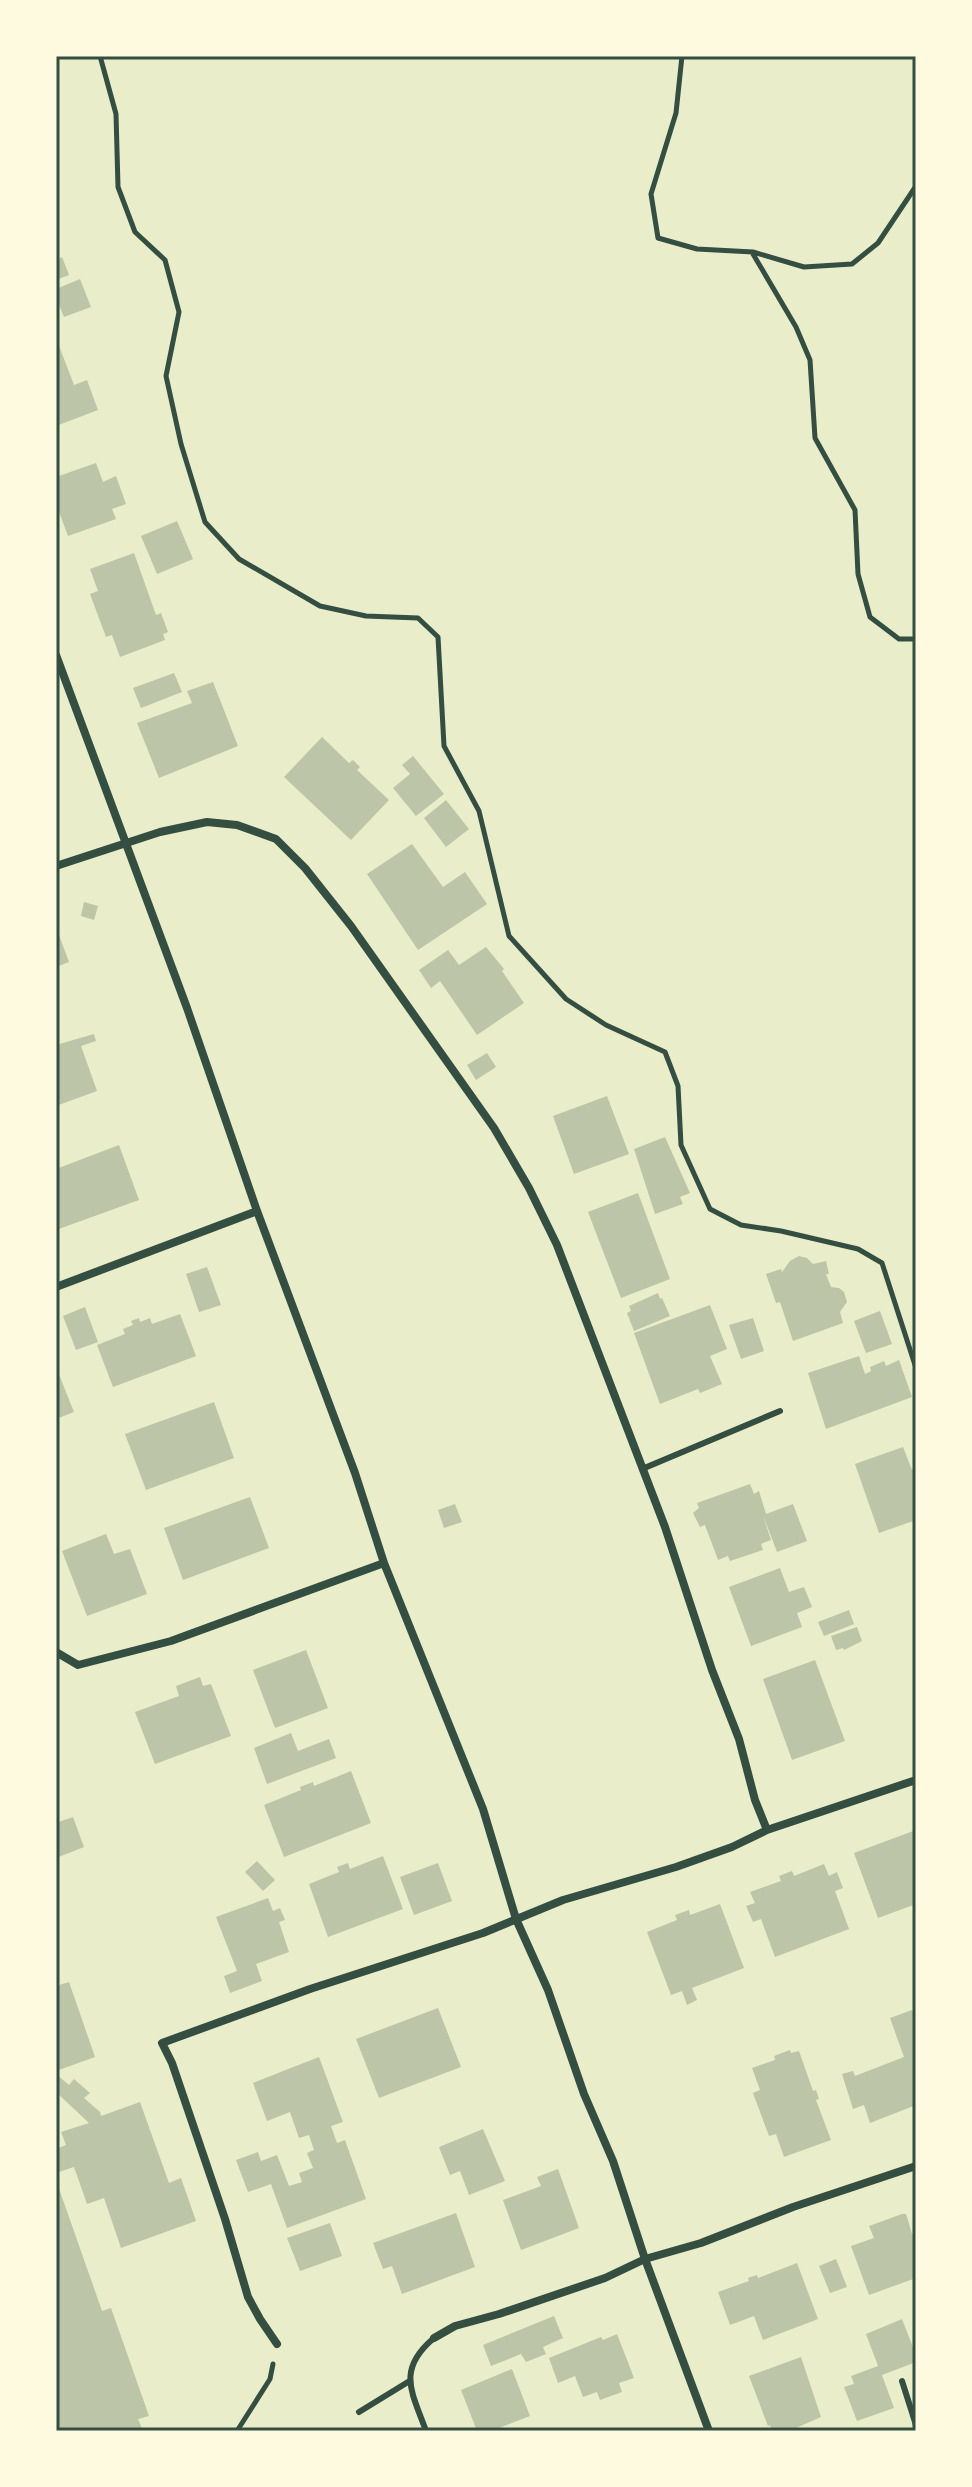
<svg xmlns="http://www.w3.org/2000/svg" width="972" height="2487" viewBox="0 0 972 2487" font-family="'Varela Round',sans-serif">
<style>
.building{fill:#bcc5a7}
.lines{fill:none;stroke-linecap:round;stroke-linejoin:round}
.path{stroke:#344e41;stroke-width:5}
.service{stroke:#344e41;stroke-width:6}
.minor{stroke:#344e41;stroke-width:8}
.neatline{fill:none;stroke:#344e41;stroke-width:3}
</style>
<rect width="100%" height="100%" fill="#e9edc9"/>
<path class="building" d="M62 257 69 275 56 280V260Z
M80 279 91 307 64 317 59 305 56 307V289Z
M56 338 74 385 87 380 98 410 56 426Z
M96 463 103 482 116 476 126 504 112 509 116 519 68 536 56 504V477Z
M177 521 193 559 157 574 141 536Z
M134 553 156 615 161 613 168 632 163 634 165 640 120 657 112 635 106 637 90 594 98 591 90 569Z
M174 673 182 692 141 708 133 688Z
M213 682 238 746 159 778 137 723 192 703 187 691Z
M322 737 349 763 353 760 360 767 357 770 389 800 351 840 284 777Z
M413 756 444 794 416 816 393 788 410 774 402 765Z
M446 800 469 829 446 847 424 818Z
M412 844 443 887 465 872 487 904 418 950 367 874Z
M84 902 98 906 94 920 81 916Z
M56 927 69 962 56 967Z
M486 947 504 969 502 971 524 1003 477 1035 440 981 431 988 419 970 448 950 459 965Z
M94 1034 96 1041 81 1046 97 1091 56 1106V1045Z
M487 1053 496 1067 476 1080 467 1065Z
M607 1096 629 1154 574 1174 553 1116Z
M665 1137 690 1193 680 1197 683 1204 655 1214 634 1149Z
M119 1145 139 1200 56 1230V1169Z
M638 1193 670 1279 621 1298 588 1212Z
M799 1256 807 1258 813 1264 826 1261 829 1274H826L831 1287 839 1288 844 1292 847 1302 840 1312 843 1323 793 1341 780 1302 776 1303 766 1274 781 1269 782 1272 790 1261Z
M207 1267 221 1305 199 1312 186 1274Z
M658 1293 660 1299 662 1298 670 1316 634 1331 627 1313 631 1311 629 1306Z
M710 1305 727 1349 710 1356 722 1384 700 1393 698 1389 660 1404 634 1333Z
M85 1307 98 1342 76 1350 63 1316Z
M880 1311 892 1344 866 1353 854 1321Z
M180 1314 196 1356 113 1387 97 1345 125 1334 123 1329 133 1325 131 1321 139 1318 140 1322 150 1318 152 1324Z
M753 1318 764 1351 741 1359 729 1325Z
M859 1356 865 1374 871 1371 870 1367 884 1361 886 1366 899 1360 912 1397 826 1429 808 1373Z
M56 1367 74 1412 56 1419Z
M214 1402 234 1458 146 1490 125 1434Z
M903 1447 912 1470 916 1468V1520L879 1533 855 1464Z
M750 1484 754 1494 759 1491 766 1514 793 1504 807 1541 777 1552 763 1515 771 1540 761 1544 763 1550 730 1561 728 1556 718 1560 705 1525 700 1527 693 1513 699 1508 697 1503Z
M250 1497 269 1548 183 1580 164 1528Z
M455 1504 462 1522 444 1528 438 1510Z
M106 1534 114 1554 130 1549 147 1594 87 1616 62 1551Z
M780 1568 789 1592 804 1587 812 1607 797 1613 802 1627 751 1646 729 1587Z
M849 1610 854 1624 824 1636 818 1622Z
M857 1627 862 1641 844 1650 843 1648 836 1650 831 1636Z
M306 1650 328 1708 275 1728 253 1670Z
M815 1660 845 1741 792 1760 763 1679Z
M200 1677 203 1686 211 1684 231 1736 155 1764 135 1712 179 1696 176 1686Z
M291 1733 298 1751 329 1739 336 1758 267 1784 254 1748Z
M351 1771 371 1823 284 1857 264 1805 301 1790 300 1787 313 1782 314 1786Z
M73 1817 84 1847 56 1858V1823Z
M916 1830V1904L878 1918 854 1853Z
M383 1856 403 1909 328 1937 309 1884 339 1872 337 1867 348 1863 350 1869Z
M257 1861 275 1880 263 1891 245 1872Z
M438 1863 452 1901 414 1915 400 1877Z
M824 1864 829 1876 837 1872 843 1888 835 1891 849 1929 775 1957 761 1919 753 1922 746 1906 755 1903 750 1892 781 1881 779 1876 792 1871 794 1876Z
M268 1898 273 1911 280 1908 285 1920 279 1922 289 1952 256 1964 262 1981 230 1993 224 1976 237 1971 216 1917Z
M720 1904 744 1968 692 1988 697 2000 687 2005 682 1991 671 1995 647 1932 677 1920 675 1915 689 1910 690 1915Z
M69 1982 95 2057 56 2071V1986Z
M438 2008 461 2067 379 2098 356 2039Z
M912 2010 916 2020V2105L870 2123 864 2105 853 2109 842 2074 853 2071 855 2076 904 2057 890 2018Z
M790 2050 791 2053 799 2051 813 2091 816 2090 819 2099 816 2100 831 2140 784 2157 776 2134 769 2136 753 2093 760 2090 752 2068 775 2060 774 2056Z
M319 2057 343 2122 331 2126 337 2143 345 2140 366 2199 287 2228 271 2184 248 2192 236 2160 258 2152 261 2161 277 2155 289 2186 302 2182 299 2173 313 2168 307 2153 314 2150 309 2135 299 2138 290 2112 267 2121 253 2083Z
M56 2074 69 2085 74 2079 90 2093 84 2098 100 2112 101 2116 140 2102 169 2183 181 2178 196 2221 121 2248 104 2198 87 2204 74 2167 56 2173V2149L66 2145 61 2132 89 2123 56 2092Z
M483 2129 505 2181 469 2195 460 2171 450 2175 439 2147Z
M558 2169 579 2228 521 2250 503 2200 541 2186 537 2177Z
M56 2180 102 2311 111 2308 149 2416 138 2419 143 2431H56Z
M456 2213 475 2267 402 2294 392 2266 383 2269 373 2243Z
M902 2214H906L912 2234 916 2232V2278L869 2295 851 2246 874 2238 869 2226Z
M330 2223 342 2256 300 2271 287 2238Z
M836 2259 847 2287 830 2293 819 2266Z
M797 2263 818 2319 763 2340 754 2316 730 2325 718 2292 749 2281 748 2278 757 2275 758 2278Z
M554 2316 563 2338 543 2347 546 2354 526 2362 521 2354 491 2366 483 2345Z
M902 2319 916 2355V2362L882 2375 894 2408 857 2421 844 2387 854 2384 851 2376 878 2366 866 2334Z
M617 2334 634 2378 619 2383 622 2392 600 2400 597 2392 583 2397 575 2376 558 2383 549 2358 601 2337 603 2340Z
M801 2357 821 2417 789 2431H772L770 2425 768 2426 749 2376Z
M512 2369 530 2416 491 2431H477L461 2390Z"/>
<g class="lines">
<path class="path" d="M100 56 116 114 118 187 135 232 165 260 179 312 166 376 181 444 205 522 239 559 320 606 366 616 418 618 438 637 444 746 479 811 509 936 566 999 606 1025 665 1052 678 1086 681 1145 710 1209 741 1225 781 1231 858 1249 882 1263 916 1368
M682 56 676 113 651 194 658 238 697 249 753 252 804 267 852 264 878 243 916 186
M753 254 796 327 810 360 815 438 855 510 858 574 870 617 899 639H916
M237 2431 270 2379 273 2364"/>
<path class="service" d="M642 1469 780 1411
M902 2381 916 2425
M359 2412 408 2382
M426 2431C412 2392 396 2370 434 2338"/>
<path class="minor" d="M56 655 187 1008 257 1211 355 1473 384 1563 483 1809 516 1919 548 1990 584 2094 613 2161 645 2259 709 2431
M56 866 160 832 207 822 237 825 276 839 305 868 351 926 494 1128 529 1188 557 1245 665 1527 712 1670 739 1739 755 1800 767 1830
M56 1287 257 1211
M56 1652 78 1665 171 1641 384 1563
M434 2338 455 2326 499 2314 605 2278 645 2259 701 2243 793 2207 916 2166
M277 2344 260 2319 248 2297 225 2219 172 2063 162 2043 310 1989 483 1933 563 1900 676 1867 732 1847 767 1830 916 1780"/>
</g>
<rect width="972" height="2487" fill="none" stroke="#fefae0" stroke-width="116"/>
<rect x="58" y="58" width="856" height="2371" class="neatline"/>
</svg>
